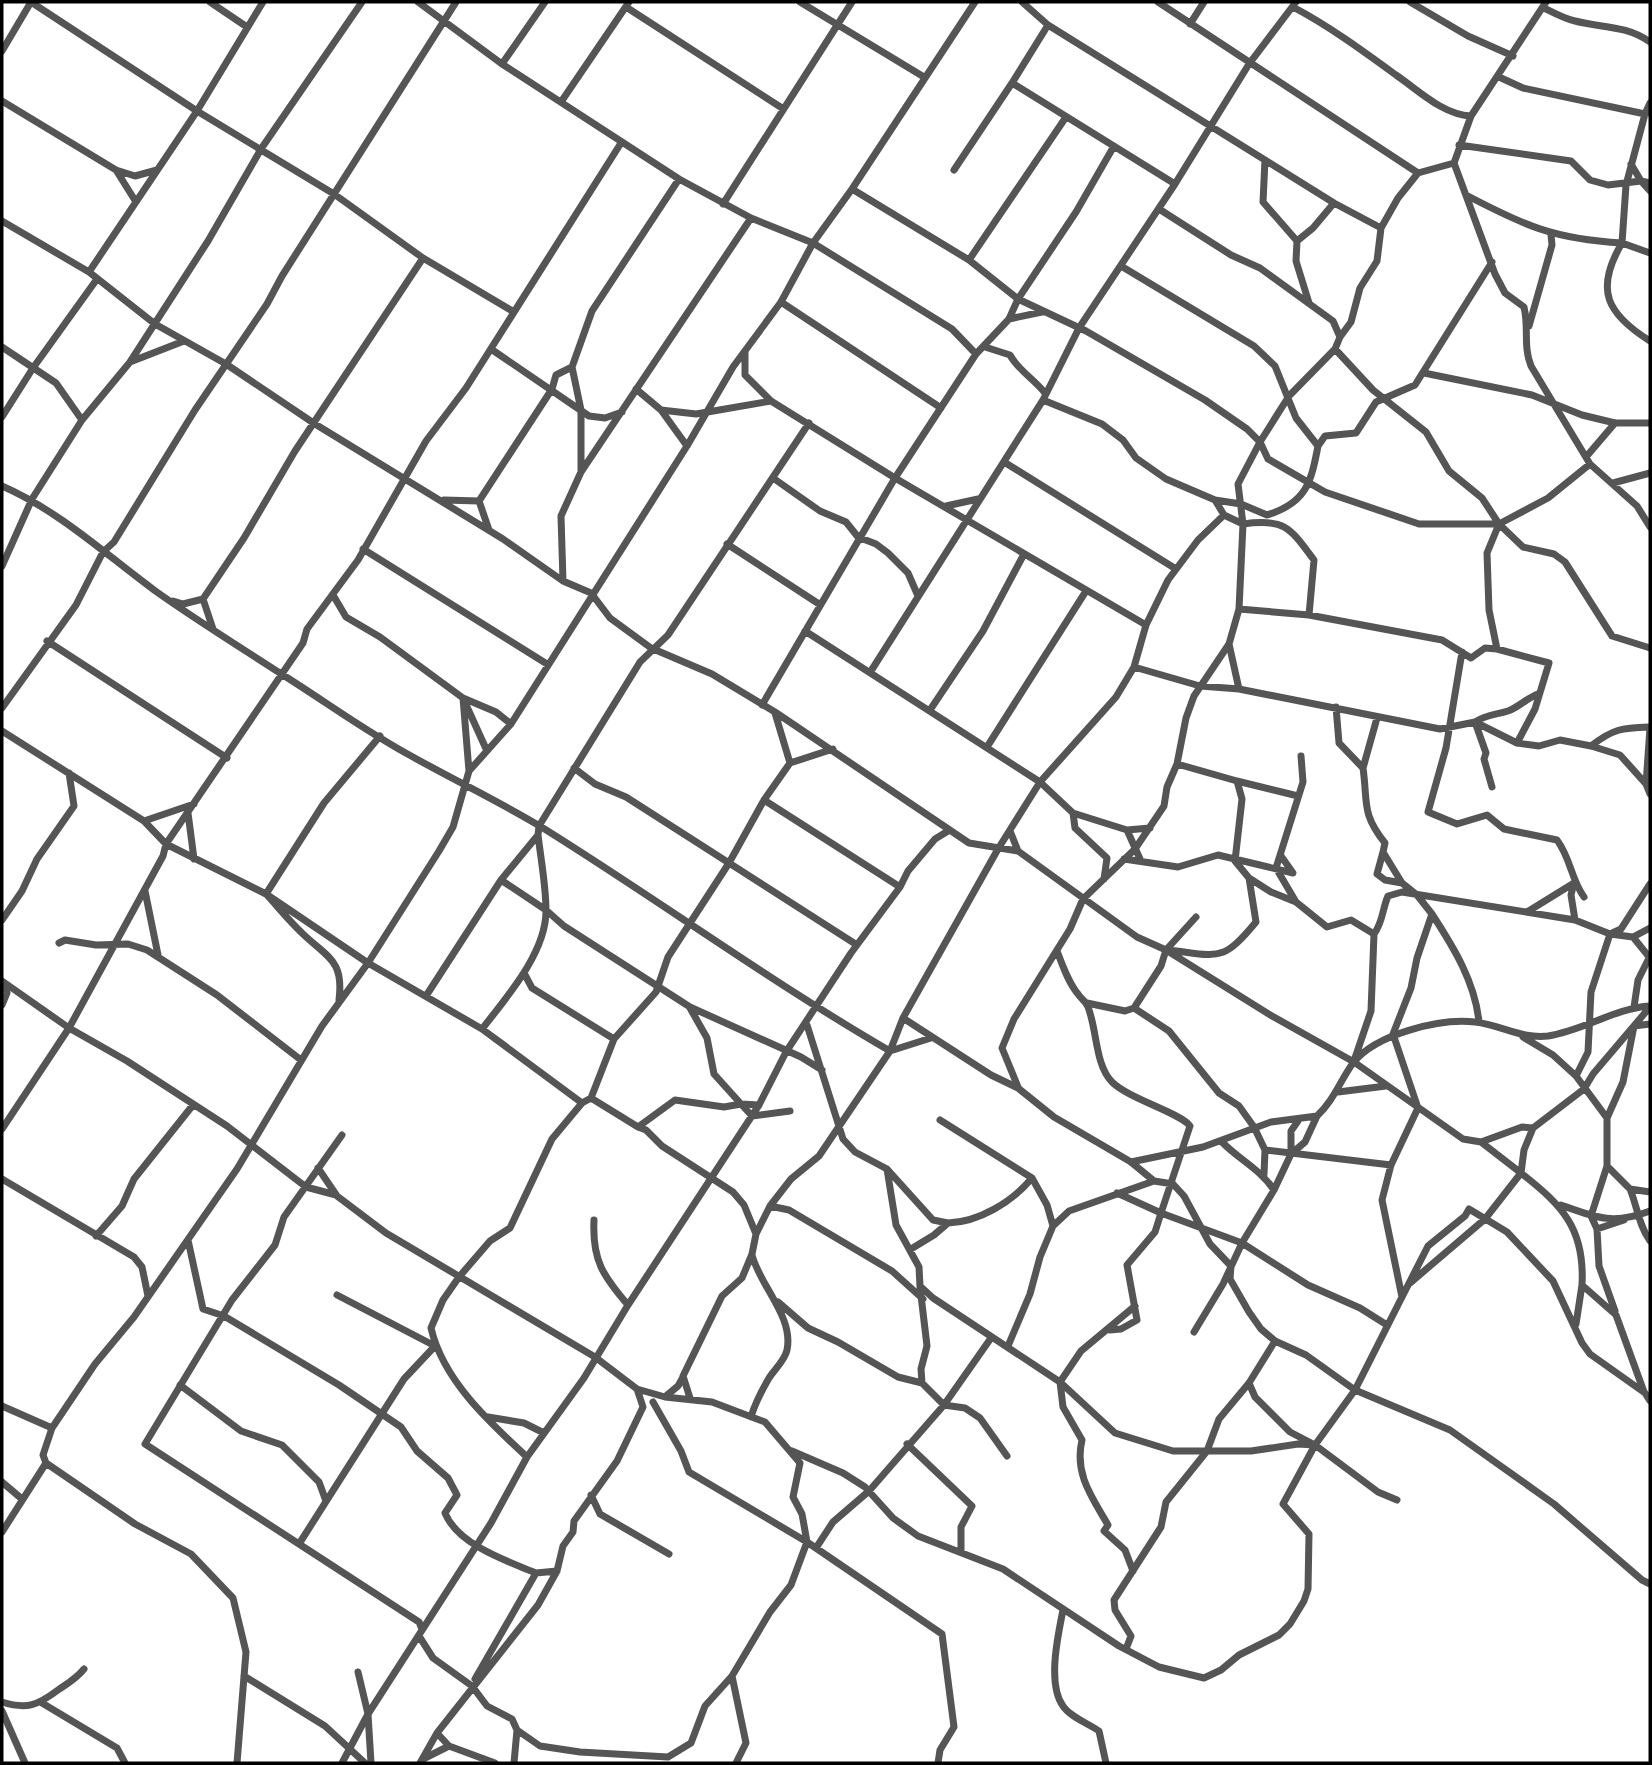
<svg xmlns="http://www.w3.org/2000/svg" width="1652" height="1765" viewBox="0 0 1652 1765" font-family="'Sofia Sans Condensed',sans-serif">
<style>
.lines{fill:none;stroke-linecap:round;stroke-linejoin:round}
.street{stroke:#555;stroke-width:7}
</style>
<rect width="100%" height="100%" fill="#fff"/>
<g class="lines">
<path class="street" d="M210 2 247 27
M418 2 502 64 679 179 751 218 813 243 952 329 976 354
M800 2 924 77
M1022 2 1048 25 1334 203 1313 228 1297 241 1296 261 1309 303
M1158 2 1418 173 1454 163
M1410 2 1468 36 1513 56
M1546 2 1471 116 1454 163 1495 274 1505 293 1524 307C1529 328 1523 346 1531 366L1590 464 1637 506 1650 527
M626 7 782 108
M1293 7C1329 26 1363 51 1396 75 1418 90 1443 115 1471 116
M1544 8C1554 13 1565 19 1575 21 1602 28 1626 25 1650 42
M1190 24 1204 2
M1048 25 1012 83 1175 184
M2 51 31 2 197 111 334 194 423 258 514 312
M502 64 545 2
M1499 77 1523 88 1645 114 1626 185 1622 243 1650 253
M2 101 116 170 135 176 157 170
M561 102 629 2
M1650 103 1645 114 1650 112
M1459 145 1571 161 1590 180 1608 185 1641 181 1650 191
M1265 160 1263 202 1297 241
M1631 164 1641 181 1650 183
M116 170 136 202
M954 170 1012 83
M852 189 969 260 1018 299 1086 331 1205 400 1247 429 1260 442 1268 459 1325 492 1419 524H1499L1548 498 1590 464
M1466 195C1525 226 1554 239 1622 243 1594 290 1607 314 1650 341
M1334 203 1381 228 1398 198 1418 173
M723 204 852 2
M1159 209 1231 255 1260 268 1333 321 1340 337 1335 349 1289 396 1260 442 1238 484 1243 524C1285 518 1290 528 1314 560L1309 615
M2 221 89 272 155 324 226 364 315 424 503 539 563 581 591 593 610 618 651 648 712 674 775 712 969 843 1018 851 1137 937 1166 950 1272 1016 1354 1062 1463 1139 1481 1142 1521 1173 1485 1219 1410 1283
M969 260 1066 117
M1121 266 1254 346 1275 366 1296 418 1318 446C1311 483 1306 503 1267 515L1241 504 1215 500
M89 272 197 111 263 2
M781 302 941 408
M1009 319 1042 312
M1529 326 1552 245 1551 235
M1340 337 1351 322 1360 288 1377 261 1381 228
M2 347 56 383 82 420
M985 347 1010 355C1018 370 1034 379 1045 393
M491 349 589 416 605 418 622 412
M1335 349 1373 390 1426 432 1449 471 1482 498 1499 524 1523 547 1554 554 1565 562 1612 636 1650 648
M745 352V375L771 401 895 478 1146 625
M130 362 208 241 261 149 362 2
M1424 373 1532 395 1582 415 1615 423H1650
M636 389 661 410 687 446
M1043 400 1102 424 1123 440 1136 458 1166 479 1215 500 1224 515 1243 524 1239 609 1309 615 1442 640 1471 658 1485 648 1497 649 1549 663 1535 709 1517 743
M661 410 696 414 771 401
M2 417 33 368 97 279
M1318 446 1325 436 1356 433 1376 402 1415 385 1492 262
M1586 457 1615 423
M1004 462 1176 569
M581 472V410L572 367 592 311 679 179
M773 478 820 511 846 522 858 537 876 544 888 553 908 573 918 596
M1613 483 1650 473
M2 486C59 511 104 553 154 590 196 620 240 647 283 675 326 702 368 733 413 757 456 781 500 802 543 828 660 901 771 982 890 1051L931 1038
M444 500 479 501
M479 501 552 389 556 375 572 367
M479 501 489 530
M946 506 978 499
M727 544 819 604
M363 549 547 664
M2 566 32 499 82 420 130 362 184 341
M563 581 561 516 581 472 751 218
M333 595 346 617 380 637 463 698 487 751
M173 601 183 604 203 599
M213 629 203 599 244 538 295 451 423 258
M805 631 1040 782 1073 813 1127 830 1140 859
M47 641 227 758
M1229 644 1239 689
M1497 649 1489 610 1487 553 1499 524
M1462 652 1446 748 1428 812 1457 824 1487 815 1504 829 1557 840C1571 859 1571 879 1584 897
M1134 667 1200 686 1239 689 1440 729 1475 722 1517 743 1539 746 1560 740 1591 746 1620 755 1646 784
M871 671 1043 400 1079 328 1175 184 1249 64 1296 2
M762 705 895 478 976 354 1009 319 1018 299 1076 212 1114 146
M2 708 76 605 103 552 114 542 195 410 267 304 282 276 456 2
M930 710 983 631 1024 554
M775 713 790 763
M1650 728 1646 784 1650 794
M2 731 144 821 166 844 266 894 368 963 482 1029 582 1103
M1591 746C1614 728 1623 728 1650 727
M987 747 1086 591
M574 768 595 784 626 797 857 945
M1363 768 1377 718
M469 771 463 698 496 712 511 724
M1237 781 1298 796
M1492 787 1484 759 1486 753 1475 722C1487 714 1496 715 1508 711 1519 707 1527 698 1538 694
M764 800 900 887
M188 813 194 859
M1073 813 1075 828 1107 858 1104 879
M144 821 194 804
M1127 830 1150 828
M1010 831 1018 851
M1383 852 1377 874 1385 880 1402 883
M1124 859 1178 867 1218 855 1293 873 1281 856
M1249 878 1271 892 1296 902 1327 927 1351 920 1374 934 1371 1011 1354 1061
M501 880 546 910 564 926 690 1007 801 1057 822 1070
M1574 883 1571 895 1575 920
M145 891 158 955
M1296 902 1276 868 1303 782 1301 756
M1527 912 1574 883
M1432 914C1454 948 1475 982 1479 1022
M2 920 22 891 37 859 74 806 69 773
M1374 934C1383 922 1382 910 1388 896L1402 892 1575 920 1610 934 1621 929 1650 884
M1633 937 1650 928
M59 943 65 940 96 945 128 944 147 950 217 995 301 1060
M1169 950C1219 956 1222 963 1256 922L1249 878 1235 861 1242 799 1237 781 1177 764
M1057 951C1063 966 1068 982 1078 994 1081 999 1086 1001 1088 1007 1097 1029 1095 1065 1112 1082 1129 1099 1181 1113 1190 1126L1161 1213 1242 1243 1308 1285 1360 1308 1387 1325
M524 973 532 988 614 1039
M2 981 69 1028 127 1061 227 1126 306 1187 336 1195
M426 996 501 880 538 835 539 826 640 662 668 635 809 423
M339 1000C344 960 328 958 303 934 290 922 278 907 266 894L324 803 380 736
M1087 1003 1125 1011 1134 1008 1161 966 1166 950 1196 917
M2 1005 7 993 5 984
M1634 1007 1638 980 1650 956
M690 1008 707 1038 714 1074 741 1104 759 1105
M1134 1008 1169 1031 1219 1093 1239 1106 1254 1127 1265 1150 1391 1165
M903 1018 991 1075 1018 1088 1054 1117 1131 1162 1154 1181 1173 1184 1184 1196 1210 1244 1231 1266 1230 1279 1249 1312 1261 1329 1275 1341 1306 1355 1355 1390 1450 1430 1554 1504 1642 1580 1650 1584
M807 1025 843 1139 855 1152 887 1169 896 1225 919 1267 920 1286 933 1298 1060 1382 1115 1433 1173 1451H1251L1298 1444 1315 1445
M482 1029C506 998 546 953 546 911 546 886 541 860 538 835
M1523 1037 1553 1055 1576 1076 1607 1118V1166L1630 1189 1650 1192
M1576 1076 1588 1052 1591 992 1610 934 1633 937 1650 958
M1018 1087 1002 1048 1014 1019 1070 929 1083 899 1135 849 1164 806 1167 787 1177 764 1186 718 1194 696 1229 644 1239 609
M1338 1092 1386 1086
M591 1098 638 1127 675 1100 724 1107 741 1104 752 1116 790 1111
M1607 1118 1623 1082 1634 1026 1650 1024
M940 1120 1032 1178 1047 1205 1053 1226 1040 1257 1030 1294 1008 1346
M638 1127 646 1130 662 1146 733 1192 744 1205 756 1234 752 1254 742 1278 722 1296 683 1376 690 1398
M1533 1128 1524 1150 1521 1173C1563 1206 1585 1229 1582 1285L1616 1315 1644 1392
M2 1129 69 1028 163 856 166 844 303 643 307 629 358 560 426 441 466 388 621 143
M1221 1141C1238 1159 1260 1169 1274 1190
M1481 1142 1522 1127 1533 1128 1584 1089 1593 1074 1650 1007
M1291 1154 1305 1142 1317 1116
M1131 1162 1203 1147 1271 1122 1317 1116C1334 1100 1340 1081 1353 1063 1376 1034 1440 1018 1475 1022 1501 1025 1521 1039 1548 1036 1583 1031 1615 1008 1650 1006
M318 1168 337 1196 386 1233 595 1357 637 1389 665 1397 712 1402 765 1422 800 1463 793 1497 802 1514 807 1542 791 1585 770 1612 732 1676 746 1743 736 1763
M887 1169 933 1220 948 1223
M1264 1174 1265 1150
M2 1179 134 1257 142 1267 148 1296
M1630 1189C1637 1206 1639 1226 1650 1241
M1561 1205C1597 1218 1613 1225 1650 1211
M770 1206 789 1210 892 1271 923 1299
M1053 1226 1069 1211 1154 1181
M1597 1229 1591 1216 1607 1166
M756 1234 770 1206 791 1179 819 1156 890 1051 903 1018 998 849 1040 782 1116 697 1134 667 1146 625 1168 580 1198 540 1224 515
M96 1236 122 1206 134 1179 193 1105
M188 1240 203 1309 224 1316 339 1385 401 1427 417 1451 448 1478 457 1495 445 1513C458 1545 507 1561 536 1573
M911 1249 934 1235 948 1223C979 1222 1012 1202 1032 1178
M920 1287 927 1346 921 1369 922 1383 944 1405 965 1408 980 1418 1007 1456
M337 1295 435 1346 404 1379 299 1544 419 1622 422 1629
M1402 1297 1428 1246 1465 1216 1469 1209 1507 1232 1553 1281 1582 1343 1590 1354 1645 1393 1650 1401
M778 1302 808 1328 838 1342 898 1377 922 1383
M628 1305 759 1105 786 1052 851 953 900 887 908 871 935 839 948 831
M1615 1311 1599 1266 1597 1229 1624 1220
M1576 1324 1582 1285
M1110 1330 1121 1329 1137 1320 1127 1265 1155 1232 1161 1213 1117 1193
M1194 1332 1223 1284 1242 1243 1274 1190 1291 1154V1131L1298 1121
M1275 1341 1249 1383 1255 1397 1290 1432 1315 1445 1378 1492 1397 1500
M180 1385 241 1431 282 1445 319 1482 326 1501
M666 1396 678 1386 683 1377
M653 1402 681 1451 689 1472 807 1542 942 1634 954 1727 940 1750 938 1763
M2 1406 52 1428
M488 1417 524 1423 544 1433
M751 1417C755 1403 762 1390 769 1378 775 1369 785 1360 787 1350 794 1317 760 1286 752 1255
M907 1444 972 1506 961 1527V1552
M792 1451 843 1473 865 1487 893 1518 918 1536 1003 1569 1119 1646 1159 1667 1204 1678 1221 1670 1239 1655 1279 1635 1290 1624 1304 1601 1308 1589 1309 1534 1283 1504 1315 1445 1355 1390 1402 1297 1382 1200 1391 1165 1418 1108 1393 1034 1411 988 1417 958 1432 914 1417 895 1402 883 1383 852 1385 843C1361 813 1368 803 1363 768L1339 743 1336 707
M527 1457C489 1422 443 1380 431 1328L443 1300 459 1277 490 1241 510 1228 552 1139 582 1103 591 1098 614 1039 656 992 668 957 729 863 764 800 790 763 833 749
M2 1482 22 1499
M591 1495 600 1514 669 1554
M2 1532 46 1463
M299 1544 145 1444 232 1300 275 1245 284 1217 342 1135
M816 1548 833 1522 869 1491 944 1405 991 1338
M1133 1571 1125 1550 1104 1531 1108 1525C1092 1497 1074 1474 1082 1440L1063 1407 1060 1382 1081 1351 1135 1306
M1063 1610C1058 1635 1047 1684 1063 1706 1069 1716 1089 1724 1099 1731L1106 1763
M419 1636 433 1658 472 1686 487 1706 512 1719 517 1730 514 1763
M1126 1649 1131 1636 1115 1610 1114 1600 1161 1527 1166 1502 1207 1451 1219 1419 1249 1383
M358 1672 368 1714 371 1763
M244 1676 325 1726 365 1763
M475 1679 536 1573 557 1571
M2 1702C27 1710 38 1705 58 1690 68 1683 76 1679 84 1669
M42 1703 117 1748 125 1763
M2 1711 25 1763
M517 1730 540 1746 580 1752 668 1757 691 1743 705 1706 732 1676
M437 1733 449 1746 495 1763
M423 1759 449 1746
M237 1763 246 1652 233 1598 191 1554 135 1524 46 1463 43 1455 52 1428 95 1364 134 1317 237 1169 322 1026 368 963 439 851 453 827 469 771 511 724 687 446 733 367 781 302 813 243 852 189 975 2
M342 1763 368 1714 491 1523 527 1457 584 1378 628 1305C603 1276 592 1260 594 1220
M420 1763 437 1733 538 1605 557 1571 563 1546 573 1532 574 1521 617 1461 643 1407 637 1389"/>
</g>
<rect width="1652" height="1765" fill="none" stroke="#000000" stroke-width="7"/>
</svg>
